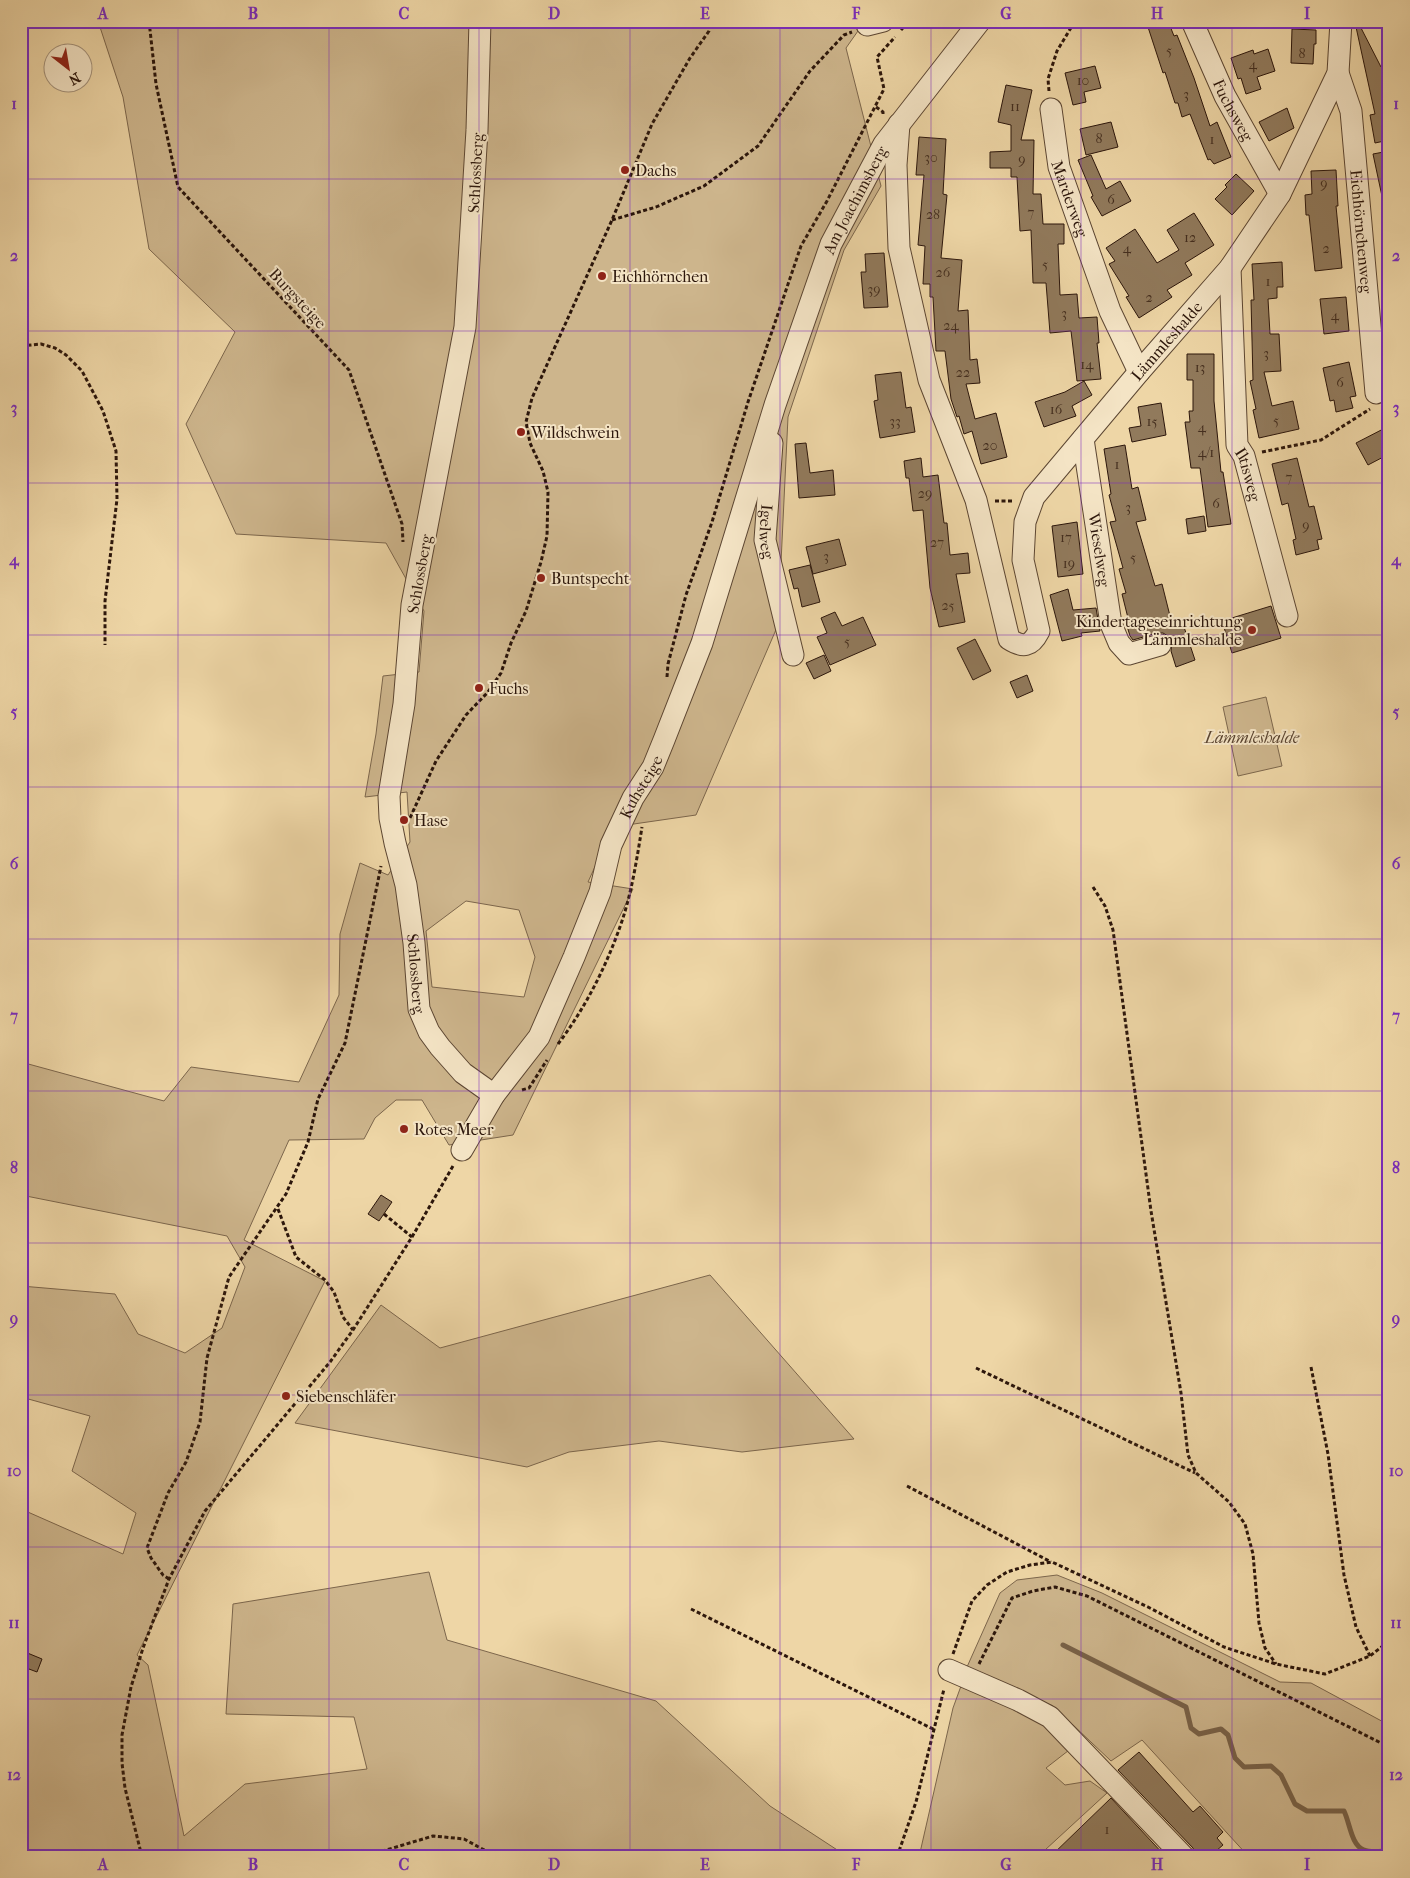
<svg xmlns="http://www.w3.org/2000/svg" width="1410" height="1878" font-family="'IM FELL French Canon',serif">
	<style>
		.green { fill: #cdb58c; stroke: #7c664c; fill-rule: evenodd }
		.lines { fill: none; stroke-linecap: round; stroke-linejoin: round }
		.stream { stroke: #796248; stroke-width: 5 }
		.building { fill: #917a5c; stroke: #2c160b }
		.minor-casing { stroke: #5c4632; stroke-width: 23 }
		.path { stroke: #2c160b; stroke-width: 3; stroke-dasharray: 4 2.5; stroke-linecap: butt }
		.minor { stroke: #f4e4c5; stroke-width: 21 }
		.grid { fill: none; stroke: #7b2cbf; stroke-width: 1; stroke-opacity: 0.55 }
		.poi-dot { fill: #8f2418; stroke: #f4e4c5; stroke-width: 2 }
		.labels { text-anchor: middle; stroke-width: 4; stroke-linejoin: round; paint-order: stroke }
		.number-label { font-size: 14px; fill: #452f1f }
		.street-label { font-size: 16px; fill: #2c160b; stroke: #f4e4c5 }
		.poi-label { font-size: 16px; fill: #2c160b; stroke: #f4e4c5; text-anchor: start }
		.park-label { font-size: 16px; font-style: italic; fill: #5c4632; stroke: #f4e4c5 }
		.neatline { fill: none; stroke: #7b2cbf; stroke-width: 2 }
		.grid-label { font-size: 16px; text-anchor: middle; font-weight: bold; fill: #7b2cbf }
	</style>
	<rect width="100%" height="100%" fill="#eed6a6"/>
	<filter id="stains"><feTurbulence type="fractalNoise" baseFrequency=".004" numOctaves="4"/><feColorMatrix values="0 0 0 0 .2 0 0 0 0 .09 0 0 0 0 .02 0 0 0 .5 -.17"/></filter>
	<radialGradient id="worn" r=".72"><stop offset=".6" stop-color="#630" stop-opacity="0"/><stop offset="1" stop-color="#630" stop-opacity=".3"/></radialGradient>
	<g class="green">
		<path d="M98 21H865L846 48 881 186 844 250 788 417 778 625 696 815 613 827 588 882 633 889 513 1135 449 1145 422 1100H396L375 1118 364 1139 289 1140 244 1240 325 1281 137 1655 148 1665 184 1836 245 1784 367 1769 354 1717 226 1714 233 1604 429 1572 447 1640 656 1701 770 1806 848 1857H21V1509L123 1554 136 1513 72 1471 90 1416 21 1397V1286L115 1294 138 1334 185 1353 222 1328 245 1267 227 1236 21 1195V1062L164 1101 191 1067 299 1082 339 995 340 934 360 863 388 875 410 842 407 792 365 797 376 734 383 676 419 672 424 611 386 543 236 534 186 424 235 332 149 249 123 97ZM466 901 519 910 535 957 524 997 432 987 426 931Z"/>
		<polygon points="1266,697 1282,766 1238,776 1223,707"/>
		<polygon points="710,1275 854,1439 742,1452 659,1441 569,1452 527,1467 295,1423 381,1305 440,1348"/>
		<polygon points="1057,1575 1102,1593 1280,1682 1311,1683 1389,1725 1389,1857 1249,1857 1142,1740 1111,1761 1053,1706 967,1667 1000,1593 1017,1580"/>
		<polygon points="961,1686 1032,1711 1073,1747 1046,1768 1065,1785 1090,1781 1107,1793 1045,1850 1051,1857 919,1857 953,1708"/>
	</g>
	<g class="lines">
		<path class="stream" d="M1063 1645 1186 1707 1191 1728 1199 1734 1221 1729 1228 1735 1235 1758 1244 1767 1271 1766 1281 1775 1295 1804 1307 1811H1344C1350 1823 1351 1845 1364 1850 1370 1853 1382 1851 1389 1851"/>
	</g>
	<g class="building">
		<polygon points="1146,21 1168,21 1174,36 1177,35 1194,78 1210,126 1217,122 1231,157 1214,164 1210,159 1208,160 1190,114 1182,117 1178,103 1175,103 1165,72 1163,73"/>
		<polygon points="1360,26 1381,67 1389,65 1389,140 1375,143 1370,115 1375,114 1356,27"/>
		<polygon points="1292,29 1316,30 1316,44 1314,44 1313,64 1291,63"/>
		<polygon points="1268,49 1275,71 1257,77 1261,89 1246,94 1241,78 1238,79 1231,58 1253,50 1254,54"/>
		<polygon points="1095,66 1101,88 1084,92 1086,102 1073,105 1065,73"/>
		<polygon points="1006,85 1032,90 1021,140 1034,140 1033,194 1041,194 1043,224 1064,224 1064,244 1058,244 1060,295 1077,294 1079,318 1097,317 1099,343 1097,343 1101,379 1077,381 1071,331 1050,333 1046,283 1033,283 1031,230 1020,231 1017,177 1011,177 1011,168 990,168 990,152 1011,151 1011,125 998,122"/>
		<polygon points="1287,108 1294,128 1269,141 1259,122"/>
		<polygon points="1111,122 1118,147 1086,155 1080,129"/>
		<polygon points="919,137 946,139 943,194 947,195 941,258 962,260 958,311 968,310 970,360 977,359 980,383 966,384 975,419 996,413 1007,457 981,464 972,431 964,434 959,416 957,417 951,399 945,351 936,351 933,297 930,297 930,284 923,284 925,246 918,245 924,175 916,175"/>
		<polygon points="1389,151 1389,200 1383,201 1373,154"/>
		<polygon points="1091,155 1106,189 1120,181 1131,201 1102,216 1091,197 1093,196 1078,160"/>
		<polygon points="1336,170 1338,206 1336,206 1342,268 1315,271 1309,215 1306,215 1305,195 1312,194 1311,171"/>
		<polygon points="1236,174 1254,191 1232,215 1215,199 1227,187 1225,185"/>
		<polygon points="1194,213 1214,245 1185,263 1192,275 1167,290 1172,297 1139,318 1126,297 1129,296 1109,264 1115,261 1106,248 1135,229 1157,263 1179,250 1167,230"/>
		<polygon points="884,253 888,307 864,308 861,272 866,272 865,254"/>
		<polygon points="1282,262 1283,287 1277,287 1277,298 1268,299 1270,334 1279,334 1281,371 1264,372 1272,406 1293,401 1299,429 1259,438 1253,410 1256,409 1250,381 1253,380 1251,300 1254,300 1252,264"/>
		<polygon points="1346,297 1349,331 1324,334 1320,299"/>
		<polygon points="1187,354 1214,354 1214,401 1221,472 1223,472 1231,524 1208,527 1200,468 1191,468 1185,422 1190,422 1189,411 1193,411 1193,380 1187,380"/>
		<polygon points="1349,362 1356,396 1350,397 1353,408 1336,412 1334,400 1330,401 1323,368"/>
		<polygon points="901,372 906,408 911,407 915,432 880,438 874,401 878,400 875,375"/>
		<polygon points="1084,381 1092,395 1072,406 1076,416 1044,427 1035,402 1065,392"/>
		<polygon points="1161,403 1166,435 1132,442 1129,428 1141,426 1138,407"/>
		<polygon points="1389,426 1389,454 1368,465 1356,443"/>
		<polygon points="806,443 810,473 833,470 835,495 799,498 795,444"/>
		<polygon points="1125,445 1132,489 1138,487 1146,520 1136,522 1155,586 1162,584 1172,624 1182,621 1195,660 1176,667 1171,651 1172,642 1168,636 1163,633 1157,633 1133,640 1130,636 1127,626 1130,626 1122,594 1126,593 1119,569 1123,568 1110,522 1116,521 1109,495 1111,494 1104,449"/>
		<polygon points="921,458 923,477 938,475 944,523 947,523 950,555 968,553 970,573 956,574 965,622 939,627 930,588 923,510 913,511 909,478 906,478 904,461"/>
		<polygon points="1297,458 1309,507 1314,506 1322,539 1317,540 1319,549 1296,555 1293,540 1296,539 1288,503 1282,505 1272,464"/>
		<polygon points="1204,516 1206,531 1188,534 1186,519"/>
		<polygon points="1077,522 1083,574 1058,577 1052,526"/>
		<polygon points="839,539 846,565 813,574 806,547"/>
		<polygon points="810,565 820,602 802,607 798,588 794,589 789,570"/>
		<polygon points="1068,589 1073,610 1096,608 1100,631 1081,633 1082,636 1062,641 1050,595"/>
		<polygon points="1271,606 1281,638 1232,653 1222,621"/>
		<polygon points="835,612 842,626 863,617 876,645 830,665 817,637 827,633 821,618"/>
		<polygon points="975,639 991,671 973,680 957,648"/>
		<polygon points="824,655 831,671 814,679 806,663"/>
		<polygon points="1027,675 1033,691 1017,698 1010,682"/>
		<polygon points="381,1195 392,1202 379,1221 368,1214"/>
		<polygon points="25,1652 42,1659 37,1672 21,1666"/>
		<polygon points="1139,1752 1193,1812 1200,1806 1223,1832 1217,1838 1223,1845 1209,1857 1196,1857 1193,1848 1118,1770"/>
		<polygon points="1111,1798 1166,1857 1050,1857"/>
	</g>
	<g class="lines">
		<defs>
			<g id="minor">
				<path id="s1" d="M480 21 477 130 465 327 412 605 404 704 389 796 390 818 395 843 406 885 414 943 419 1009 429 1032 440 1047 463 1073 494 1095"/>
				<path id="s2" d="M1192 21 1225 96 1280 194"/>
				<polyline points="867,25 883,21"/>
				<path id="s3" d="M1338 73 1351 111 1376 393"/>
				<path id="s4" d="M1051 109 1059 167 1110 311 1139 372"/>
				<path id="s5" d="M899 124 896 165 899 248 929 380 976 500 1009 639C1023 648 1031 647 1039 631L1023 560 1025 522 1034 497 1139 372 1230 268 1280 194 1338 73 1341 21"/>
				<path id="s6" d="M1230 268 1237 445 1244 456 1287 616"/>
				<path id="s7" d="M1083 439 1111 624 1119 643 1129 654 1160 645"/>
				<path id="s8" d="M772 443 765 540 793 655"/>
				<path id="s9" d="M462 1150 494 1095 539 1037 574 957 600 892 611 845 633 798 653 767 664 740 702 643 775 405 831 244 884 144 980 21"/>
				<polyline points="949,1670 1018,1700 1050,1717 1184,1857"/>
			</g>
		</defs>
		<use href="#minor" class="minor-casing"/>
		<g class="path">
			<polyline points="149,21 156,84 178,187 349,370 402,524 403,542"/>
			<polyline points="901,30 909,21"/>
			<polyline points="1049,91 1048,79 1057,51 1075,21"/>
			<polyline points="876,107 883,112 883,115"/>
			<polyline points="612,220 656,207 704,186 758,146 810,71 844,35 852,32"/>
			<polyline points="21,346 41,344 55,348 66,355 82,371 103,411 116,451 117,499 105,601 105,645"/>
			<polyline points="1262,452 1321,440 1370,409"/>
			<polyline points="995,501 1014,501"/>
			<polyline points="667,677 668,664 686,595 712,522 748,402 801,246 827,201 884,89 877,57 895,37"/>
			<polyline points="410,818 436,761 466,715 488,692 501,673 511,643 526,611 541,562 547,536 548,492 543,471 530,443 526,422 532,398 612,220 652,124 690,58 709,31 713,21"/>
			<polyline points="1093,887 1105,906 1113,930 1151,1211 1181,1393 1188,1455 1196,1473 1229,1502 1245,1524 1253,1554 1259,1623 1265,1648 1276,1664"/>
			<path d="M558 1044C586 1007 607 965 622 921 632 891 637 858 642 827"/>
			<polyline points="1385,1056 1389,1057"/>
			<polyline points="522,1090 529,1088 547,1060"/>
			<polyline points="278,1209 296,1257 325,1280 334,1292 343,1317 353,1330"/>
			<polyline points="384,1214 412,1237"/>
			<polyline points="1311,1367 1328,1454 1344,1575 1356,1627 1370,1656"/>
			<polyline points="976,1368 1195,1473"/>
			<polyline points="907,1486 1051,1562"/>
			<polyline points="169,1579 163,1575 151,1558 147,1548 168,1493 186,1462 200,1422 207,1358 229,1277 286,1194 308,1142 318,1099 345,1043 381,866"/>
			<polyline points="691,1609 935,1730"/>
			<polyline points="953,1654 972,1601 987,1585 1007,1572 1030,1565 1052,1562 1148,1607 1224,1647 1276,1664 1325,1674 1370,1656 1389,1641"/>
			<polyline points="979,1664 1012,1598 1033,1591 1055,1587 1087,1596 1389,1747"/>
			<polyline points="142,1857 125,1788 122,1763 122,1735 131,1687 143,1648 169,1579 205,1511 330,1362 353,1330 412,1237 453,1166"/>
			<polyline points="363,1857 433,1836 464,1839 497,1857"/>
			<polyline points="897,1857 916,1802 944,1689"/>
		</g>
		<use href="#minor" class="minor"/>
	</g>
	<path class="grid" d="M178 21V1857M329 21V1857M479 21V1857M630 21V1857M780 21V1857M931 21V1857M1081 21V1857M1232 21V1857M21 179H1389M21 331H1389M21 483H1389M21 635H1389M21 787H1389M21 939H1389M21 1091H1389M21 1243H1389M21 1395H1389M21 1547H1389M21 1699H1389"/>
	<g class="poi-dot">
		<circle cx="625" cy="170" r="5"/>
		<circle cx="602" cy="276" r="5"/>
		<circle cx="521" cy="432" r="5"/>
		<circle cx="541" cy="578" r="5"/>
		<circle cx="1252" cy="630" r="5"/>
		<circle cx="479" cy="688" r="5"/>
		<circle cx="404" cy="820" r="5"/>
		<circle cx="404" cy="1129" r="5"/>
		<circle cx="286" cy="1396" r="5"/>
	</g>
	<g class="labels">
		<g class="number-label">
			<text x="1169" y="55">5</text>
			<text x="1302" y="58">8</text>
			<text x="1253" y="69">4</text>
			<text x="1083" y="85">10</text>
			<text x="1186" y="99">3</text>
			<text x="1015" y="111">11</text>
			<text x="1099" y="143">8</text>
			<text x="1212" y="144">1</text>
			<text x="931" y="162">30</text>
			<text x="1022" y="164">9</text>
			<text x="1324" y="188">9</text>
			<text x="1111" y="204">6</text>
			<text x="1031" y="217">7</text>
			<text x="933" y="219">28</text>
			<text x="1190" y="242">12</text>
			<text x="1127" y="253">4</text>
			<text x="1326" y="253">2</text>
			<text x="1045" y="269">5</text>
			<text x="943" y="277">26</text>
			<text x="1268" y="286">1</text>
			<text x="874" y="294">39</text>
			<text x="1149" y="302">2</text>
			<text x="1064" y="318">3</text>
			<text x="1335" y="320">4</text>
			<text x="951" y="330">24</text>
			<text x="1266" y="358">3</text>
			<text x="1087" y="369">14</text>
			<text x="1200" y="372">13</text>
			<text x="963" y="377">22</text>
			<text x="1340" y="387">6</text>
			<text x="1056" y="414">16</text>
			<text x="1276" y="425">5</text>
			<text x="895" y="426">33</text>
			<text x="1152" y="426">15</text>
			<text x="1202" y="432">4</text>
			<text x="990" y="450">20</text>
			<text x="1206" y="457">4/1</text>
			<text x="1117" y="469">1</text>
			<text x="1289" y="482">7</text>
			<text x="925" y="498">29</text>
			<text x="1216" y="508">6</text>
			<text x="1128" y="512">3</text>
			<text x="1306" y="530">9</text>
			<text x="1066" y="542">17</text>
			<text x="937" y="547">27</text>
			<text x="826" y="561">3</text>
			<text x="1133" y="562">5</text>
			<text x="1069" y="568">19</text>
			<text x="948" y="610">25</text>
			<text x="847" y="646">5</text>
			<text x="1107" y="1834">1</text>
		</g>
		<g class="street-label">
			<text dy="6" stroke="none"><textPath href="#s2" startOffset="98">Fuchsweg</textPath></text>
			<text transform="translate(475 173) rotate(-87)" y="6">Schlossberg</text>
			<text dy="6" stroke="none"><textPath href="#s4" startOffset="92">Marderweg</textPath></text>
			<text dy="6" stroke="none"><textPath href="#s9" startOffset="1034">Am Joachimsberg</textPath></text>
			<text dy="6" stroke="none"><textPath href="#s3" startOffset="161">Eichhörnchenweg</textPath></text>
			<text transform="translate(298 298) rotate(47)" y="6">Burgsteige</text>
			<text dy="6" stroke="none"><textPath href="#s5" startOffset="911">Lämmleshalde</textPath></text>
			<text dy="6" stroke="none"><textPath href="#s6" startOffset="209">Iltisweg</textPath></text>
			<text dy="6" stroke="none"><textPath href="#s8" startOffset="89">Igelweg</textPath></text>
			<text dy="6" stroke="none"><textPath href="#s7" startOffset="112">Wieselweg</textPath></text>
			<text transform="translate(419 574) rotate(-80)" y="6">Schlossberg</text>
			<text dy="6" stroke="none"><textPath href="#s9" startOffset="408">Kuhsteige</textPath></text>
			<text dy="6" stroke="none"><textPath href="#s1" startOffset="962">Schlossberg</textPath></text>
		</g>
		<g class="poi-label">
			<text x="635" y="176">Dachs</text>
			<text x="612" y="282">Eichhörnchen</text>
			<text x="531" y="438">Wildschwein</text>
			<text x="551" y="584">Buntspecht</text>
			<text x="1242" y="627" text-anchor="end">Kindertageseinrichtung<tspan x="1242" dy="18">Lämmleshalde</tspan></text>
			<text x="489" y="694">Fuchs</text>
			<text x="414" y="826">Hase</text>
			<text x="414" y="1135">Rotes Meer</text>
			<text x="296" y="1402">Siebenschläfer</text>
		</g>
		<g class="park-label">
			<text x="1252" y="743">Lämmleshalde</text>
		</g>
	</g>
	<rect width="1410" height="1878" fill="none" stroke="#eed6a6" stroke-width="55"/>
	<g transform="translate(68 68) rotate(149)"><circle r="24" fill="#f4e4c5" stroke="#a4927b"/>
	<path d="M0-4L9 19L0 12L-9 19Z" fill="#8f2418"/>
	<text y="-8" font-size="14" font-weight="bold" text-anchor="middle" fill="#2c160b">N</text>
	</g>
	<rect x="28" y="28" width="1354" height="1822" class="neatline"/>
	<g class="grid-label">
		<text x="103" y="19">A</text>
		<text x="253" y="19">B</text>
		<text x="404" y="19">C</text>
		<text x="554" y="19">D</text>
		<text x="705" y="19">E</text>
		<text x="856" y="19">F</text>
		<text x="1006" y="19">G</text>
		<text x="1157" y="19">H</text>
		<text x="1307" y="19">I</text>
		<text x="14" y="109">1</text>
		<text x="1396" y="109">1</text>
		<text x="14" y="261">2</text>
		<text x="1396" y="261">2</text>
		<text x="14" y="413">3</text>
		<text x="1396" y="413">3</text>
		<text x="14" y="565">4</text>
		<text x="1396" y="565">4</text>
		<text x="14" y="717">5</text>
		<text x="1396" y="717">5</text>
		<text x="14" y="869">6</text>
		<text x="1396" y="869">6</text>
		<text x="14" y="1021">7</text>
		<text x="1396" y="1021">7</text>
		<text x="14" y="1173">8</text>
		<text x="1396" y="1173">8</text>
		<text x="14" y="1324">9</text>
		<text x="1396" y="1324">9</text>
		<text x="14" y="1476">10</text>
		<text x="1396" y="1476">10</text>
		<text x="14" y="1628">11</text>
		<text x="1396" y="1628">11</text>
		<text x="14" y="1780">12</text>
		<text x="1396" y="1780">12</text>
		<text x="103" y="1870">A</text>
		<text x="253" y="1870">B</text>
		<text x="404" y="1870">C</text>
		<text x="554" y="1870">D</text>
		<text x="705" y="1870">E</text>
		<text x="856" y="1870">F</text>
		<text x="1006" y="1870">G</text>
		<text x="1157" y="1870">H</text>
		<text x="1307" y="1870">I</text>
	</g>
	<rect width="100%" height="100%" filter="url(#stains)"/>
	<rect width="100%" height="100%" fill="url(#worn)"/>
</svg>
